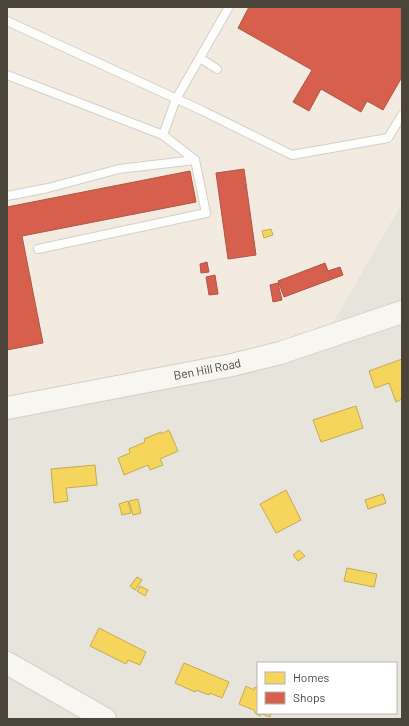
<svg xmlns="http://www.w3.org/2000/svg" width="409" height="726" font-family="Barlow,sans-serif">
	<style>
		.residential { fill: #e7e4dc; fill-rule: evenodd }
		.commercial { fill: #f3ebdf }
		.homes { fill: #f6d55c; stroke: #c3aa52 }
		.shops { fill: #d6604d; stroke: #ac5847 }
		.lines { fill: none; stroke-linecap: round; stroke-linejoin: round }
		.lane-casing { stroke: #d2d0cb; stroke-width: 10 }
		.secondary-casing { stroke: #d3cfc5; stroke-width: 24 }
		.lane { stroke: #fdfdfc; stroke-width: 8 }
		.secondary { stroke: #f7f6f1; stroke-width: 22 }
		.labels { text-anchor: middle; stroke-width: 4; stroke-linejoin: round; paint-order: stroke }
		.street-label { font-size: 12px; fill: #4b4439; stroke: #fff }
	</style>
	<rect width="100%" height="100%" fill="#f4f2ee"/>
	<path class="residential" d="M402 203V719H7V410L329 329ZM258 663H396V713H258Z"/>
	<polygon class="commercial" points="7,7 402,7 402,203 329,329 7,410"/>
	<g class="homes">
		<polygon points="271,229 273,235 264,238 262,231"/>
		<polygon points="402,359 402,399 396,402 389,383 375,388 369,371"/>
		<polygon points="356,406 363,428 321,442 313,420"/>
		<polygon points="169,430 178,451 160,459 163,465 150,470 148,465 124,475 118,458 130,453 129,449 145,442 144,439 161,432 161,434"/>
		<polygon points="95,465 97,485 66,488 68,501 54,503 51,469"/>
		<polygon points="286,490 301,520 276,533 260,504"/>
		<polygon points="383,494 386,503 368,509 365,500"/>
		<polygon points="138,499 141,513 133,515 129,501"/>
		<polygon points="128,501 131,513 122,515 119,504"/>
		<polygon points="299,550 305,556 298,561 293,555"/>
		<polygon points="347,568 377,574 374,587 344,581"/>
		<polygon points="137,577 142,580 135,590 130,586"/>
		<polygon points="140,586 148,590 145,596 137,591"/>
		<polygon points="99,628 146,652 140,665 128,660 126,664 90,646"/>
		<polygon points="184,663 229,682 222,698 210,693 209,695 196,690 195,692 175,683"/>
		<polygon points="246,686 254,690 255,687 258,688 258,713 271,713 270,717 262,714 260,716 255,713 254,710 239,704"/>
	</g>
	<g class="shops">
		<polygon points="249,7 402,7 402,77 383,110 367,101 361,112 321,89 309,111 293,102 312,70 238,28"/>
		<polygon points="244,169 256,255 228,259 216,173"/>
		<polygon points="190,171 196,202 22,236 43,343 7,350 7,207"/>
		<polygon points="207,262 209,272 201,273 200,264"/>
		<polygon points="325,263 328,271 340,267 343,275 284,297 278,281"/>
		<polygon points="215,275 218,294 209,295 206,277"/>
		<polygon points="278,283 282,300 273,302 270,285"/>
	</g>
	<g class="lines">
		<defs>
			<g id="lane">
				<polyline points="7,21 203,111 292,155 388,138 402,115"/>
				<polyline points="200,58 217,69"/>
				<polyline points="7,75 163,135 176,99 229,7"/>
				<polyline points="7,196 48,188 119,169 195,160"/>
				<polyline points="38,249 206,213 195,160 163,135"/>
			</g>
			<g id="secondary">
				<path id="s1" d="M7 408 232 365 280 353 402 312"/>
				<polyline points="7,663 105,719"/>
			</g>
		</defs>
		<use href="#lane" class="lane-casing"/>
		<use href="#secondary" class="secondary-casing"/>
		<use href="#lane" class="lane"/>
		<use href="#secondary" class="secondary"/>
	</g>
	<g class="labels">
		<g class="street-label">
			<text dy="4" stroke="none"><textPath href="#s1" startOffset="204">Ben Hill Road</textPath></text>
		</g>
	</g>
	<rect width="409" height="726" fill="none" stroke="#4b4439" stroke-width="16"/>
	<rect x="257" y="662" width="140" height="52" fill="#ffffff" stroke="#b7b4b0"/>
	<rect x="265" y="672" width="20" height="12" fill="#f6d55c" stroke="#b7b4b0"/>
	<text x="293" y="682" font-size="12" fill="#4b4439">Homes</text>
	<rect x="265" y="692" width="20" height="12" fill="#d6604d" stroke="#b7b4b0"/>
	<text x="293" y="702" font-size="12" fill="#4b4439">Shops</text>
</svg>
